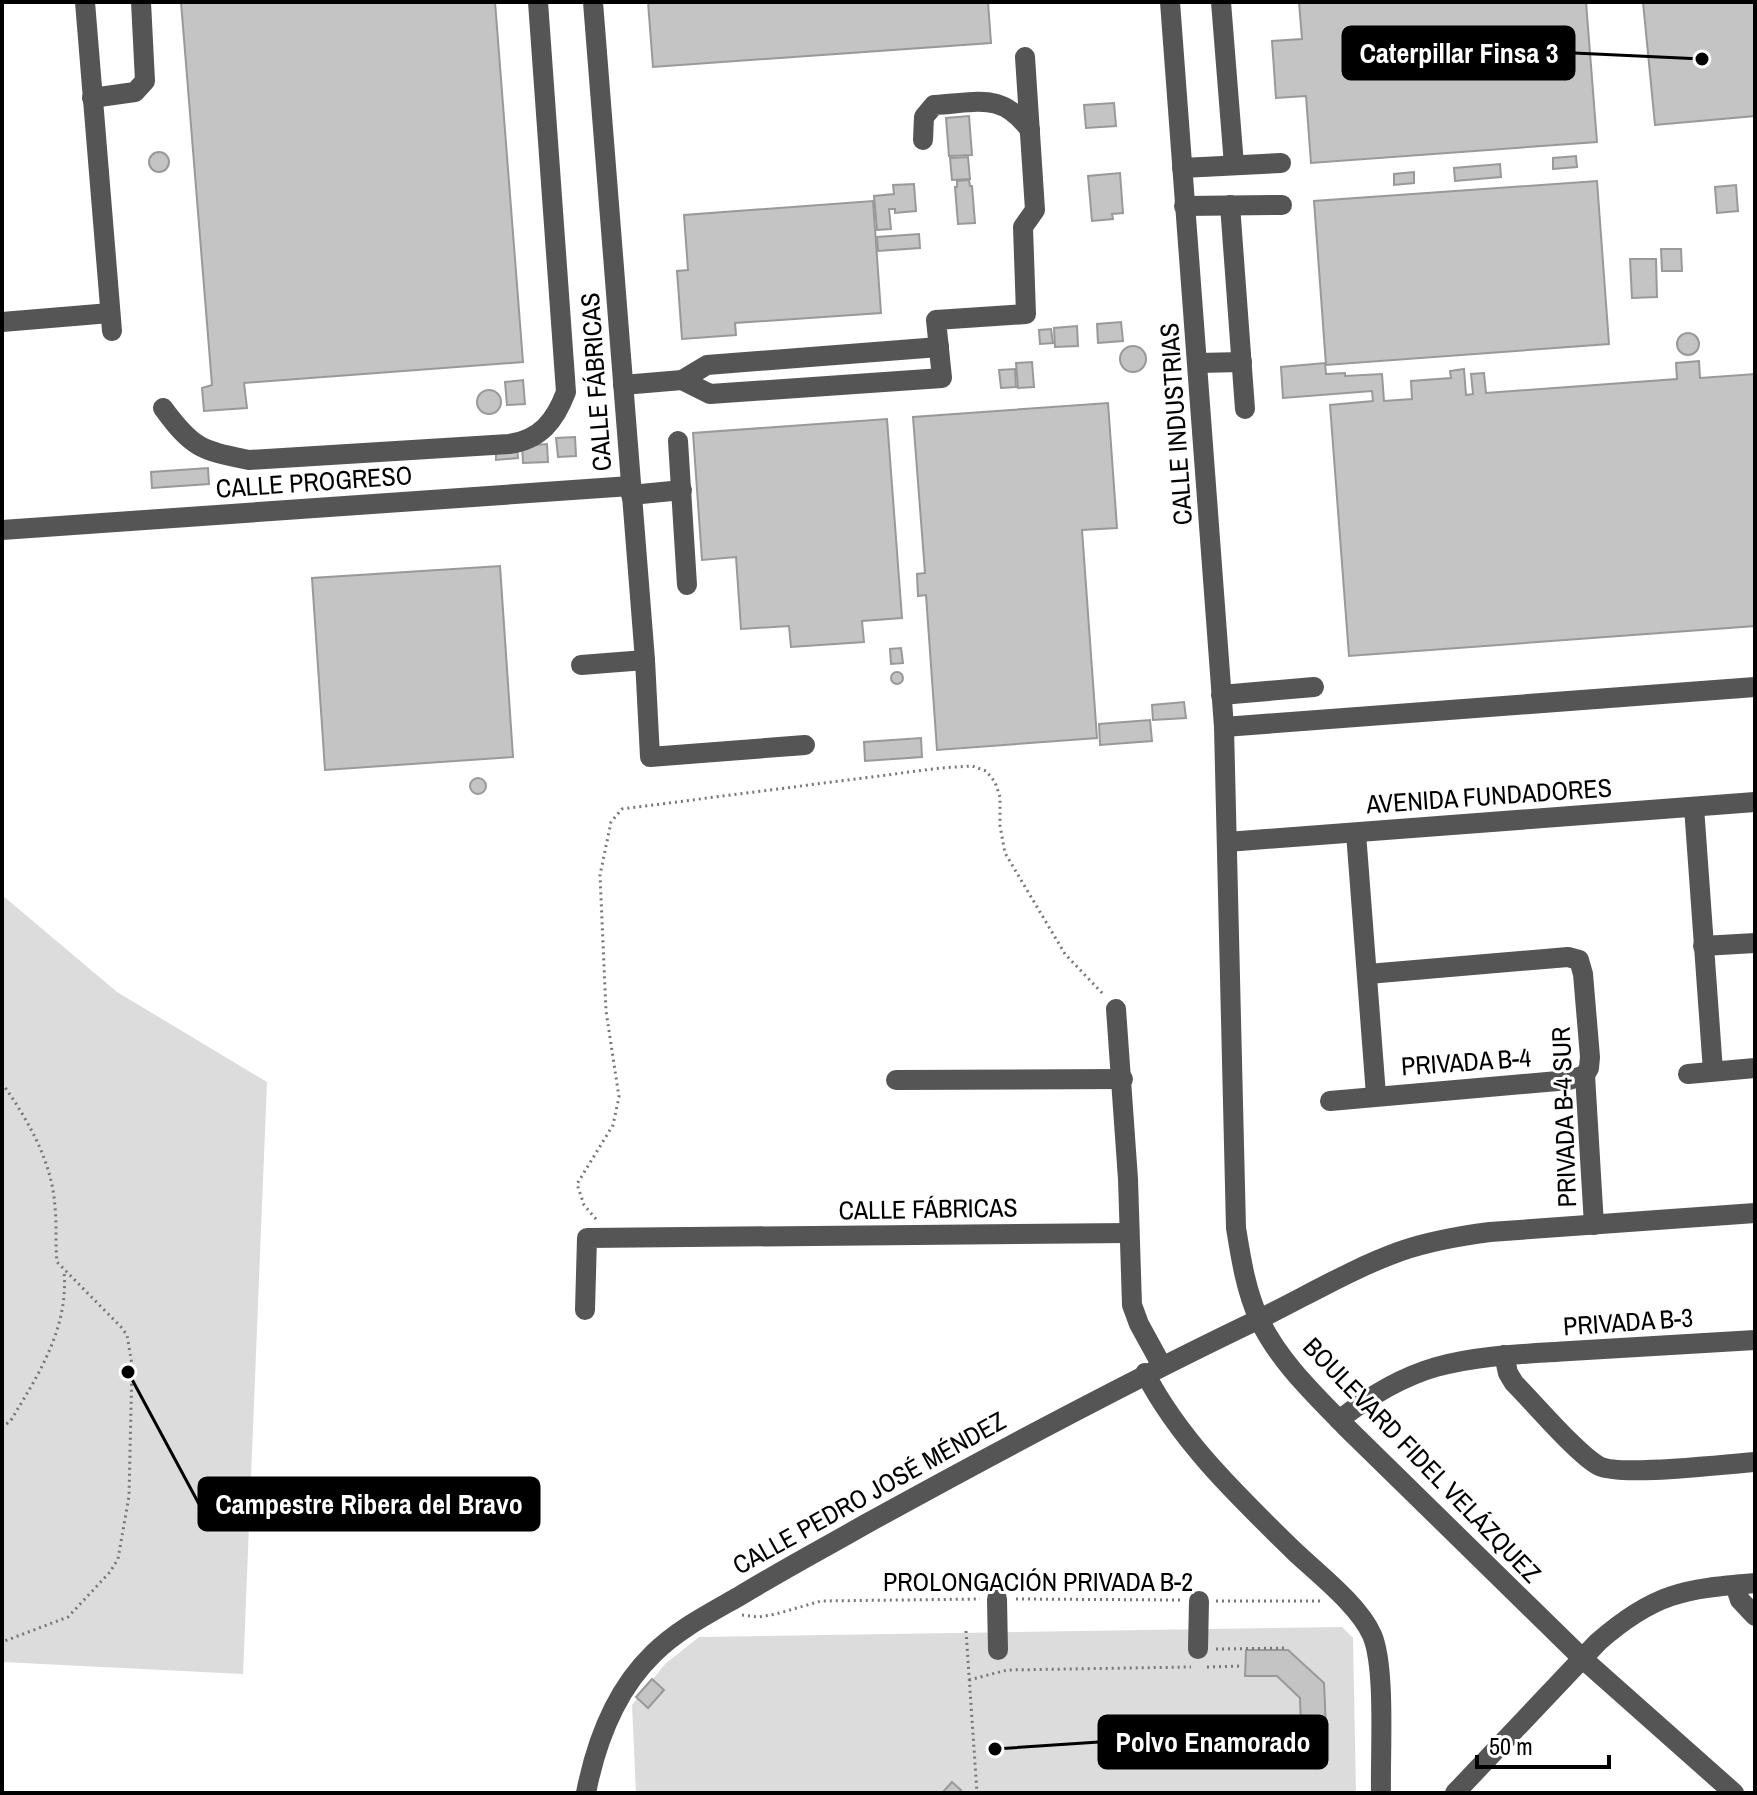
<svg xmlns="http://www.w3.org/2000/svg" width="1757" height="1795" font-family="'Archivo Narrow',sans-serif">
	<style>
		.green { fill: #dcdcdc }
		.building { fill: #c4c4c4; stroke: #999; stroke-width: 2 }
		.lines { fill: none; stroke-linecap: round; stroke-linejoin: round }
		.path { stroke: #777; stroke-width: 3; stroke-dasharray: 2 4; stroke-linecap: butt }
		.minor { stroke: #555; stroke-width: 20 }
		.labels { text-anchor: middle; stroke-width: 6; stroke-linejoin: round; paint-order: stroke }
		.street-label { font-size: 26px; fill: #000; stroke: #fff }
		.leader { fill: none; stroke: #000; stroke-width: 3 }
		.callout-dot { fill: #000; stroke: #fff; stroke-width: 3 }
		.callout { fill: #000; stroke: #000; stroke-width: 3 }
		.callout-label { font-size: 28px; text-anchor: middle; font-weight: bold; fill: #fff }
	</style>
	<rect width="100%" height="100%" fill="#fff"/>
	<g class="green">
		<polygon points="2,895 117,992 267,1082 243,1674 2,1662"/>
		<polygon points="1342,1627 1353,1638 1356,1793 636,1793 632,1705 665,1664 699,1637"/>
	</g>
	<g class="building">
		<polygon points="181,2 495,2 523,362 244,383 247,408 204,411 202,388 212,385"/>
		<polygon points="648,2 988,2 991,43 653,67"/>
		<polygon points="1299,2 1586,2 1597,142 1311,163 1306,96 1276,98 1272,41 1302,39"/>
		<polygon points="1643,2 1755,2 1755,116 1655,125"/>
		<polygon points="1114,103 1116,126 1086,128 1084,105"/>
		<polygon points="969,116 972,155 949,156 946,118"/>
		<circle cx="159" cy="162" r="10"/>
		<polygon points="1576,156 1577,167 1553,169 1553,158"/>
		<polygon points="968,157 970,179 952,180 950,158"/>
		<polygon points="1500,164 1501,177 1455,181 1454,168"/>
		<polygon points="1414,172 1414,183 1394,185 1394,174"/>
		<polygon points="1120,173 1123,213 1112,214 1113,219 1092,221 1088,176"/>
		<polygon points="969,180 970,186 972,186 975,223 958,224 955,187 957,187 957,181"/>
		<polygon points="1597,181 1609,344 1326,365 1314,201"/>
		<polygon points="914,184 916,211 895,213 895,209 889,209 891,229 877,230 874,196 894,194 893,185"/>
		<polygon points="1736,185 1738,211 1717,213 1715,187"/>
		<polygon points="873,201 881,313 735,323 736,335 682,339 677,271 688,270 684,215"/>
		<polygon points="919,234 920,248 878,251 877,237"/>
		<polygon points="1661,249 1681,249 1682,271 1662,271"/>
		<polygon points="1630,259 1656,259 1657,297 1632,298"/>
		<polygon points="1121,322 1123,341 1098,343 1097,324"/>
		<polygon points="1077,326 1078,346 1055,347 1054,328"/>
		<polygon points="1051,329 1053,343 1040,344 1039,330"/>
		<circle cx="1688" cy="344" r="11"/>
		<circle cx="1133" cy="359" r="13"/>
		<polygon points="1699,361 1700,378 1755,374 1755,626 1349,656 1330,405 1373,401 1372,391 1283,398 1281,367 1325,363 1326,374 1345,373 1345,376 1382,374 1384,401 1412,399 1411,381 1451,378 1450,371 1464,369 1466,395 1473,394 1471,374 1484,373 1486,393 1677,379 1676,363"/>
		<polygon points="1032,362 1034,387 1018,388 1016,363"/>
		<polygon points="1015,369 1016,387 1001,388 999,370"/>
		<polygon points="523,380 525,404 507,405 505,382"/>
		<circle cx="489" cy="402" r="12"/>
		<polygon points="1108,403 1117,528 1082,530 1097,738 937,750 926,595 918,596 917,574 925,573 913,417"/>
		<polygon points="887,419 902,618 862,621 864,642 791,647 789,626 741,629 736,557 702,560 693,433"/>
		<polygon points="575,437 576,456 558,457 556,438"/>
		<polygon points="547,444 548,462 523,463 522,446"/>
		<polygon points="517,447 518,458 496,460 496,449"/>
		<polygon points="208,468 209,484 152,488 151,472"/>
		<polygon points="500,566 513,757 325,770 312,578"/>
		<polygon points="901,648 903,663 891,664 890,649"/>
		<circle cx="897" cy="678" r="6"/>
		<polygon points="1184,702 1186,718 1153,720 1152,705"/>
		<polygon points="1150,720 1152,741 1100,745 1099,724"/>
		<polygon points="921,738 922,757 865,761 864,742"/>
		<circle cx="478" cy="786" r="8"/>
		<polygon points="1246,1650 1288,1650 1324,1683 1326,1728 1301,1729 1300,1698 1277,1676 1245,1676"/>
		<polygon points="652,1679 664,1690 648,1708 636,1697"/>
		<polygon points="952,1782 961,1790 958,1793 942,1793"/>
	</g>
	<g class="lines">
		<g class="path">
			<path d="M2 1083C28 1120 52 1161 55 1207 57 1225 55 1244 57 1262L121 1327 127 1335 132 1365 129 1496 118 1559 110 1572 68 1617 2 1642"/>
			<polyline points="596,1219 584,1205 577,1184 613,1125 619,1097 606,1011 600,875 611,822 622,809 941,768 972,766 986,771 995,782 1000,797 1000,826 1005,853 1065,954 1103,994"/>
			<path d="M2 1428 11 1420C39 1374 69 1327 64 1271"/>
			<polyline points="1016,1599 1180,1600"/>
			<polyline points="1216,1601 1320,1601"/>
			<polyline points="742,1615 759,1617 776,1614 821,1601 980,1599"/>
			<polyline points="966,1631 977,1793"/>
			<polyline points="1216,1649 1288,1648"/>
			<polyline points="1207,1667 1243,1666"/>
			<polyline points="969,1680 1007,1670 1191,1667"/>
		</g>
		<g class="minor">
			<polyline points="85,2 112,331"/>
			<polyline points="593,2 645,660 650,757 805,745"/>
			<path d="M1170 2 1224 727 1236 1228C1241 1259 1246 1291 1259 1319 1278 1360 1314 1394 1345 1426L1583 1659 1734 1793"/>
			<polyline points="1221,2 1234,165"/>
			<polyline points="92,98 135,92 145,81 141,2"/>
			<path d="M923 140 924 117 934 105C977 103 1001 91 1030 130"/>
			<polyline points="1182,168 1281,163"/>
			<polyline points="1230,205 1245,409"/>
			<polyline points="1184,206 1282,205"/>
			<polyline points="2,322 110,313"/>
			<polyline points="1198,363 1242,362"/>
			<polyline points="682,380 707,365 939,347"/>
			<polyline points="623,385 682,380 710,394 942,378 936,320 1026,314 1023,227 1035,210 1025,57"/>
			<path d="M163 408C193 449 201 450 249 460L509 444C540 440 555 421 566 392L538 2"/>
			<polyline points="678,441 687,585"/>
			<polyline points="631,495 682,490"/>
			<polyline points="2,530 630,486"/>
			<polyline points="581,665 645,660"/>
			<polyline points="1221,695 1314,687"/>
			<polyline points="1224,727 1755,687"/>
			<polyline points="1694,807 1713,1071"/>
			<polyline points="1356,833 1376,1095"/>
			<polyline points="1227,842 1755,802"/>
			<polyline points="1703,946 1755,943"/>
			<polyline points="1368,974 1568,957 1579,960 1583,974 1590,1057 1589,1068 1585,1075 1594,1225"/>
			<polyline points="1116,1009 1128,1179 1132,1305 1139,1324 1162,1366"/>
			<polyline points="1688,1074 1755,1068"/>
			<polyline points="896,1080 1123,1079"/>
			<polyline points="1330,1101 1569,1080 1585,1075"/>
			<polyline points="585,1310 587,1238 1129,1233"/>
			<path d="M1504 1355 1508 1373 1514 1383C1534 1403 1578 1455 1599 1466 1621 1477 1725 1464 1755 1462"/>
			<path d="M1145 1373C1180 1441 1239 1497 1293 1550 1317 1573 1359 1605 1372 1635 1386 1667 1380 1755 1381 1793"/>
			<path d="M1339 1420C1367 1398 1401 1377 1436 1367 1479 1355 1525 1354 1570 1351 1632 1347 1693 1344 1755 1340"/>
			<polyline points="1735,1585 1740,1600 1755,1616"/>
			<polyline points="997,1599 998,1650"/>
			<polyline points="1198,1649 1199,1601"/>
			<path d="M586 1793C596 1742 615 1691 653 1654 677 1630 708 1614 738 1597 779 1572 822 1549 864 1525 991 1455 1118 1387 1249 1324 1300 1300 1348 1270 1401 1251 1430 1241 1459 1236 1490 1232L1755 1213"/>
			<path d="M1455 1793 1598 1642C1654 1593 1683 1589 1755 1583"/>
		</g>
	</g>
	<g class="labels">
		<g class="street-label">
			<text transform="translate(596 382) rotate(-94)" y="9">CALLE FÁBRICAS</text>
			<text transform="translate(1176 424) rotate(-94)" y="9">CALLE INDUSTRIAS</text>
			<text transform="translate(314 482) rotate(-4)" y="9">CALLE PROGRESO</text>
			<text transform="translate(1489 796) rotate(-4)" y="9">AVENIDA FUNDADORES</text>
			<text transform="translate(1466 1062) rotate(-4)" y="9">PRIVADA B-4</text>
			<text transform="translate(1564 1117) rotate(-92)" y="9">PRIVADA B-4 SUR</text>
			<text transform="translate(928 1209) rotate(-1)" y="9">CALLE FÁBRICAS</text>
			<text transform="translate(1628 1322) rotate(-4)" y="9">PRIVADA B-3</text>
			<text transform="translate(1422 1460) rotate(46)" y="9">BOULEVARD FIDEL VELÁZQUEZ</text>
			<text transform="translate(869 1493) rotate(-29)" y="9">CALLE PEDRO JOSÉ MÉNDEZ</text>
			<text x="1038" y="1591">PROLONGACIÓN PRIVADA B-2</text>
		</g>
	</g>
	<path class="leader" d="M1702 59L1574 53M128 1372L199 1504M995 1749L1099 1742"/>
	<g class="callout-dot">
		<circle cx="1702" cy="59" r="8"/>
		<circle cx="128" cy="1372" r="8"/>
		<circle cx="995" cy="1749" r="8"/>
	</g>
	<g class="callout">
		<rect x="1343" y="27" width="231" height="52" rx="8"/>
		<rect x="199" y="1478" width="340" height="52" rx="8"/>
		<rect x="1099" y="1716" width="228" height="52" rx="8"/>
	</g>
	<g class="callout-label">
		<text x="1459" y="63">Caterpillar Finsa 3</text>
		<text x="369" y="1514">Campestre Ribera del Bravo</text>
		<text x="1213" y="1752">Polvo Enamorado</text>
	</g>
	<rect width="1757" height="1795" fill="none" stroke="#000000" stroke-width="8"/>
	<path d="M1477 1755v12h132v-12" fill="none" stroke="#000000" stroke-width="4"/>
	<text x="1489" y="1755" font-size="24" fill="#000000" stroke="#ffffff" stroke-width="6" paint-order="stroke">50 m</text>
</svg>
